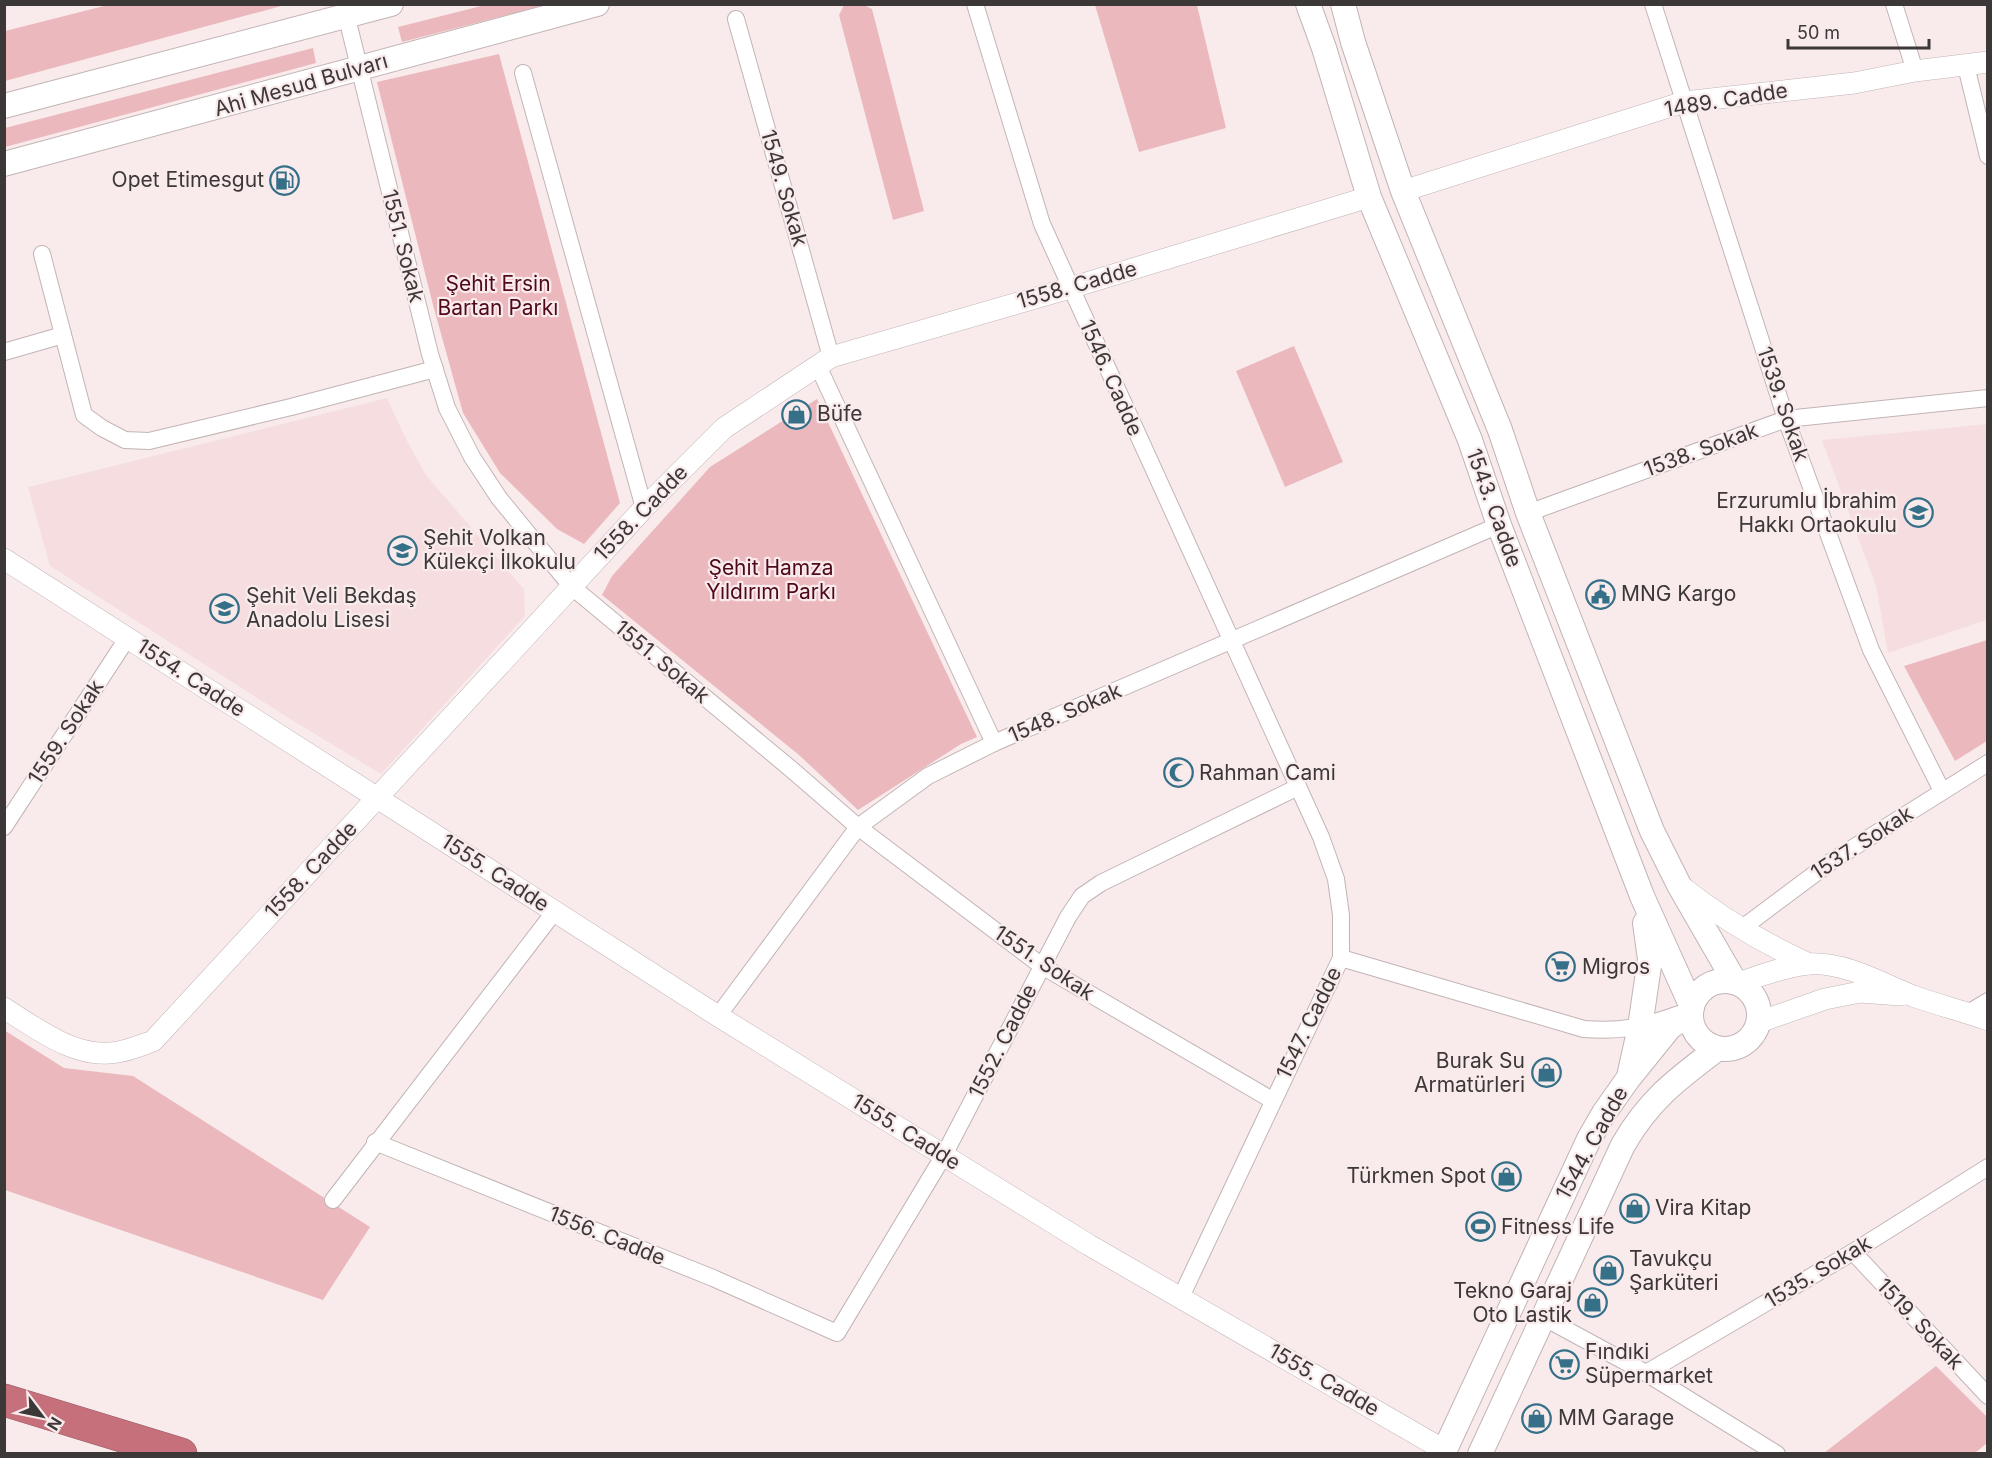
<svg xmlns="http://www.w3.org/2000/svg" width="1992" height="1458" font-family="Inter,sans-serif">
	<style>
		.built { fill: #f6dee0 }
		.green { fill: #ebb9bd }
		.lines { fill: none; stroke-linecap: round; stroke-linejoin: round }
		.minor-casing { stroke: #c2b4b5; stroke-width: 18 }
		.tertiary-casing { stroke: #c2b4b5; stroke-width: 22 }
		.secondary-casing { stroke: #c2b4b5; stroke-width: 26 }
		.motorway-casing { stroke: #955c64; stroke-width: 33 }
		.minor { stroke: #fff; stroke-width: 16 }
		.tertiary { stroke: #fff; stroke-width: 21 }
		.secondary { stroke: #fff; stroke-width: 24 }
		.motorway { stroke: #c5707b; stroke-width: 32 }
		.labels { text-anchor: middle; stroke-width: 4.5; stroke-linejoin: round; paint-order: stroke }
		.street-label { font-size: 21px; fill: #3d3838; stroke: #f9ebec }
		.poi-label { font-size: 21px; fill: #3d3838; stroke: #f9ebec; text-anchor: start }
		.park-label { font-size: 21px; fill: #50091b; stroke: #f9ebec }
	</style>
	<rect width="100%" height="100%" fill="#f9ebec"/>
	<g class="built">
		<polygon points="387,398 407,441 426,475 524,589 525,616 381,774 290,719 50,566 28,487"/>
		<polygon points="1987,424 1987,620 1888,653 1876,586 1822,440"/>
	</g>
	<g class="green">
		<polygon points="112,4 285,4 285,5 5,81 5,31"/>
		<polygon points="485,5 546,5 402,42 398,27"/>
		<polygon points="844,5 864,5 872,9 924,211 893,220 839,15"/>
		<polygon points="1095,5 1197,5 1226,128 1139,152"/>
		<polygon points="313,48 316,63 5,147 5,128"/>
		<polygon points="499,54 620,503 584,544 557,529 500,473 463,413 433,305 377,82"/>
		<polygon points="1294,346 1343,462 1285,487 1236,371"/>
		<polygon points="817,399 977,737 961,744 858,810 799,755 602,595 612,576 710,467"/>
		<polygon points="1987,640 1987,741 1955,761 1904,666"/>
		<polygon points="4,1030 64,1068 133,1076 370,1227 323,1300 5,1190"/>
		<polygon points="1936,1366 1987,1417 1987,1443 1975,1453 1824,1453"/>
	</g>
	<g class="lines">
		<defs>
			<g id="minor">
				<polyline points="975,4 1042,224 1321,837 1336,879 1341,915 1341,958 1181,1297"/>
				<polyline points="1653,4 1786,419 1871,650 1942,791"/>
				<polyline points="1894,4 1915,71"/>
				<polyline points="344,6 430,354 447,408 472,457 499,498 571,586 791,769 858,827 1042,966 1272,1100"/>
				<polyline points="736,19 831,357"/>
				<polyline points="1966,66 1988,156"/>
				<polyline points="523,73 644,508"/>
				<polyline points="42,254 84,415 102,428 125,440 149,441 291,407 435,369"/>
				<polyline points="4,352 63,335"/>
				<polyline points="818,366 994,743"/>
				<polyline points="1528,513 1786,419 1988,398"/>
				<polyline points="4,827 128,637"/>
				<polyline points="1741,929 1832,861 1988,763"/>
				<path d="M1341 958 1584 1029C1622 1032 1643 1027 1679 1014"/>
				<polyline points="1968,1013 1988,1001"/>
				<polyline points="718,1016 858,827 928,776 994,743 1499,525"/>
				<polyline points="375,1142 713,1278 837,1333 944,1155 1068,917 1082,896 1101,883 1298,787"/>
				<polyline points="333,1200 555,911"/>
				<polyline points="1853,1252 1988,1396"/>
				<polyline points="1543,1317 1646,1373 1777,1454"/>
				<polyline points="1646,1373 1853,1252 1988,1167"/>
			</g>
			<g id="tertiary">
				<polyline points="1403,191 1684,102 1854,83 1915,71 1988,62"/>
				<polyline points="4,559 718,1016 1089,1245 1444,1450"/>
				<path d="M1682 887C1721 918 1763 943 1809 964"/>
				<path d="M1738 983C1760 976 1785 966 1809 964 1846 962 1880 983 1913 996 1938 1005 1963 1011 1988 1020"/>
				<path d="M4 1008C37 1029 77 1060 118 1052 130 1050 142 1045 153 1041L644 508 724 428 831 357 1070 288 1369 197"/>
				<polyline points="1759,1022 1825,999 1860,992 1901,995"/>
			</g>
			<g id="secondary">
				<polyline points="1308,4 1324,48 1369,197 1470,440 1499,525 1642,896 1692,1007"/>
				<polyline points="1343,4 1353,42 1403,191 1500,430 1528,513 1652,831 1679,885 1735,982"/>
				<polyline points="4,106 391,4"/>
				<polyline points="4,164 597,4"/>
				<circle cx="1725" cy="1015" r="34"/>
				<polyline points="1630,1072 1640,1027 1650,959 1645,923"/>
				<polyline points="1443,1454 1589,1139 1604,1113 1628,1079 1670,1027 1691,1013"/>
				<path d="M1480 1454 1623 1145C1649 1100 1676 1080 1717 1049"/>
			</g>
			<polyline id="motorway" points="4,1400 181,1454"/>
		</defs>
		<use href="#minor" class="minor-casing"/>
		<use href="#tertiary" class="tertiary-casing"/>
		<use href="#secondary" class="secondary-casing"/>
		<use href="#motorway" class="motorway-casing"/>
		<use href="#minor" class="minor"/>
		<use href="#tertiary" class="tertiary"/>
		<use href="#secondary" class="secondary"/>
		<use href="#motorway" class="motorway"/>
	</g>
	<defs>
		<symbol id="fuel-ring" viewBox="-11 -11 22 22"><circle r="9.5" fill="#f9ebec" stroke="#357088" stroke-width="1.5"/><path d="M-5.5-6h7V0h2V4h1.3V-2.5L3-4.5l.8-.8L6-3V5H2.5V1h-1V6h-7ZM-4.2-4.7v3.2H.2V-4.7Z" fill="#357088"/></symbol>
		<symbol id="shop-ring" viewBox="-11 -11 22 22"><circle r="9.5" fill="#f9ebec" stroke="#357088" stroke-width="1.5"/><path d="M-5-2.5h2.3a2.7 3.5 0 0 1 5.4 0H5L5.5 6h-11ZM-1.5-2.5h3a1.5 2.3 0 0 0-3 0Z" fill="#357088"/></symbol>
		<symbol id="school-ring" viewBox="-11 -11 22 22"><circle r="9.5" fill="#f9ebec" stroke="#357088" stroke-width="1.5"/><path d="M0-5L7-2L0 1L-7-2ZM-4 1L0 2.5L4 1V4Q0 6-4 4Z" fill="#357088"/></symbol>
		<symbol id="civic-ring" viewBox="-11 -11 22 22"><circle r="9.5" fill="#f9ebec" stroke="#357088" stroke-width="1.5"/><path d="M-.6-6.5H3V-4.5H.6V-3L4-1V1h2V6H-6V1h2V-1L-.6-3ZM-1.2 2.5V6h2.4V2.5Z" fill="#357088"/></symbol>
		<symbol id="mosque-ring" viewBox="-11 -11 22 22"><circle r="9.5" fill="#f9ebec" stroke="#357088" stroke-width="1.5"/><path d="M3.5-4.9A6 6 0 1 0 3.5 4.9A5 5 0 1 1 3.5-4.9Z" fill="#357088"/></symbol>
		<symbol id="supermarket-ring" viewBox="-11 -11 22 22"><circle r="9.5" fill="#f9ebec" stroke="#357088" stroke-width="1.5"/><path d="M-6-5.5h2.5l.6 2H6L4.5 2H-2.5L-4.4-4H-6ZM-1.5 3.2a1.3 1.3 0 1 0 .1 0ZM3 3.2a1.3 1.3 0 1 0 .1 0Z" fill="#357088"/></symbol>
		<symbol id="stadium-ring" viewBox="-11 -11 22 22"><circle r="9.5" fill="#f9ebec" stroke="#357088" stroke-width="1.5"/><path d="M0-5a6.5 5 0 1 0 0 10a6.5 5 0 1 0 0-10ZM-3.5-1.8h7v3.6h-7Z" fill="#357088"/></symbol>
	</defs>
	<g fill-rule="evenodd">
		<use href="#fuel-ring" x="268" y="164" width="33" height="33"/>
		<use href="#shop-ring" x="780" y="398" width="33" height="33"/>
		<use href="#school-ring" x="1902" y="496" width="33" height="33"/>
		<use href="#school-ring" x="386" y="534" width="33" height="33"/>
		<use href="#civic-ring" x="1584" y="578" width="33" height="33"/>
		<use href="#school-ring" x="208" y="592" width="33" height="33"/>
		<use href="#mosque-ring" x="1162" y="756" width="33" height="33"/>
		<use href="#supermarket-ring" x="1544" y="950" width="33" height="33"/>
		<use href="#shop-ring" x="1530" y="1056" width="33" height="33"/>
		<use href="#shop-ring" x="1490" y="1160" width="33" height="33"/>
		<use href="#shop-ring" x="1618" y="1192" width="33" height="33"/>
		<use href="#stadium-ring" x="1464" y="1210" width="33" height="33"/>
		<use href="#shop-ring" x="1592" y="1254" width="33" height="33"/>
		<use href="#shop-ring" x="1576" y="1286" width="33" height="33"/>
		<use href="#supermarket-ring" x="1548" y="1348" width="33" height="33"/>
		<use href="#shop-ring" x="1520" y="1402" width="33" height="33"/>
	</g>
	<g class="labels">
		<g class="street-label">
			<text transform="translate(301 85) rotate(-16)" y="7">Ahi Mesud Bulvarı</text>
			<text transform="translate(1726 100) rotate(-9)" y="7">1489. Cadde</text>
			<text transform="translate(784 188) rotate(74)" y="7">1549. Sokak</text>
			<text transform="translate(403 246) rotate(76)" y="7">1551. Sokak</text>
			<text transform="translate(1077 285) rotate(-16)" y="7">1558. Cadde</text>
			<text transform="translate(1111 378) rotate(66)" y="7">1546. Cadde</text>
			<text transform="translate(1783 404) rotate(71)" y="7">1539. Sokak</text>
			<text transform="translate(1701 450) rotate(-20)" y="7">1538. Sokak</text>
			<text transform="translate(1494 508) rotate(70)" y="7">1543. Cadde</text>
			<text transform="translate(641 513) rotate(-46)" y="7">1558. Cadde</text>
			<text transform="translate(662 662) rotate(40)" y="7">1551. Sokak</text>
			<text transform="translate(191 678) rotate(33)" y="7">1554. Cadde</text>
			<text transform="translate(1065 713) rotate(-23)" y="7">1548. Sokak</text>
			<text transform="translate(66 732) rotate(-57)" y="7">1559. Sokak</text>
			<text transform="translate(1862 843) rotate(-33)" y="7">1537. Sokak</text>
			<text transform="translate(311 870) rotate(-47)" y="7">1558. Cadde</text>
			<text transform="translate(495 873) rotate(33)" y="7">1555. Cadde</text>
			<text transform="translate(1044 963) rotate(34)" y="7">1551. Sokak</text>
			<text transform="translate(1309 1023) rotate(-64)" y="7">1547. Cadde</text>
			<text transform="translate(1003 1041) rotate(-63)" y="7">1552. Cadde</text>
			<text transform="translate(906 1132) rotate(32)" y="7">1555. Cadde</text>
			<text transform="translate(1592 1143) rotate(-61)" y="7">1544. Cadde</text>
			<text transform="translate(607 1236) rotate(22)" y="7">1556. Cadde</text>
			<text transform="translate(1818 1272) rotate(-31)" y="7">1535. Sokak</text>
			<text transform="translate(1920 1324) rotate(47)" y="7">1519. Sokak</text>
			<text transform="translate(1324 1380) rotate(30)" y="7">1555. Cadde</text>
		</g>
		<g class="poi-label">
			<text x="264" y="187" text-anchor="end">Opet Etimesgut</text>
			<text x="817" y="421">Büfe</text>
			<text x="1897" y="508" text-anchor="end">Erzurumlu İbrahim<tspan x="1897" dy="24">Hakkı Ortaokulu</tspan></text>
			<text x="423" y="545">Şehit Volkan<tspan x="423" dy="24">Külekçi İlkokulu</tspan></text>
			<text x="1621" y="601">MNG Kargo</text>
			<text x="246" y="603">Şehit Veli Bekdaş<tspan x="246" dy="24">Anadolu Lisesi</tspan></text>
			<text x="1199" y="780">Rahman Cami</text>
			<text x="1582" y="974">Migros</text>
			<text x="1525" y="1068" text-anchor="end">Burak Su<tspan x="1525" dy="24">Armatürleri</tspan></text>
			<text x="1486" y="1183" text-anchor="end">Türkmen Spot</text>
			<text x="1655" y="1215">Vira Kitap</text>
			<text x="1501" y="1234">Fitness Life</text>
			<text x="1629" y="1266">Tavukçu<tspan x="1629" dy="24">Şarküteri</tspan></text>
			<text x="1572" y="1298" text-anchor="end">Tekno Garaj<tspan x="1572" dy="24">Oto Lastik</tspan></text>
			<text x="1585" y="1359">Fındıki<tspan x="1585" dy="24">Süpermarket</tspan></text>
			<text x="1558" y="1425">MM Garage</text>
		</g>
		<g class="park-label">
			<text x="498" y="291">Şehit Ersin<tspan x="498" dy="24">Bartan Parkı</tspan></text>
			<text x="771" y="575">Şehit Hamza<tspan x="771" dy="24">Yıldırım Parkı</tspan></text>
		</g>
	</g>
	<rect width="1992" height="1458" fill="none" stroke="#3d3838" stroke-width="12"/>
	<g transform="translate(42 1416) rotate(122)" stroke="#f9ebec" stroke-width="4.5" paint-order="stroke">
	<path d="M0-4.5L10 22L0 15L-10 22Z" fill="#3d3838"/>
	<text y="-9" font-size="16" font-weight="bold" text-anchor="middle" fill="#3d3838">N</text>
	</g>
	<path d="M1788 39v9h141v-9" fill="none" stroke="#3d3838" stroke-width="3"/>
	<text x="1797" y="39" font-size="18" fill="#3d3838" stroke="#f9ebec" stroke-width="4.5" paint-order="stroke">50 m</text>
</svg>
